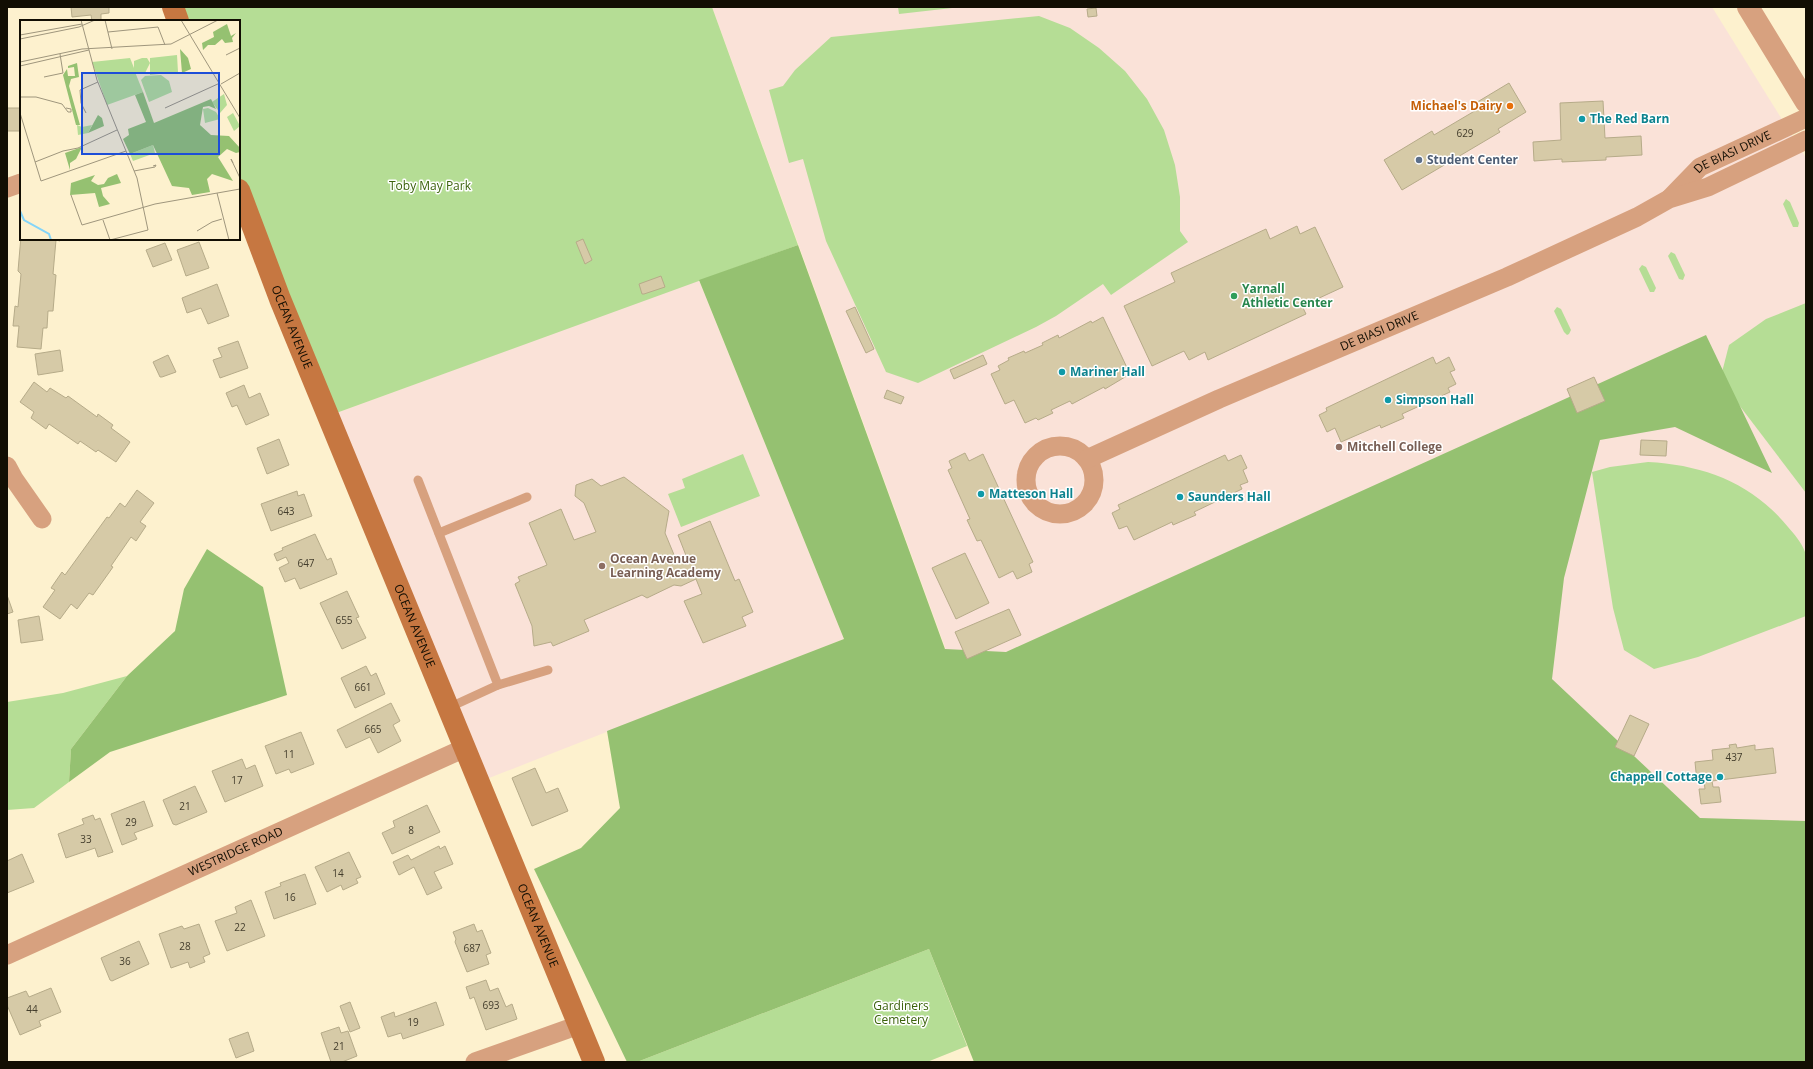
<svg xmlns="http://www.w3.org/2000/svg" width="1813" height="1069" font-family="'Open Sans',sans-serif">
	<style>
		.education { fill: #fae2d8 }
		.green { fill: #b5dd95 }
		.forest { fill: #95c171 }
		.building { fill: #d6caa7; stroke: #b6ab89 }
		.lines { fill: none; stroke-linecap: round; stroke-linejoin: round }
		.service { stroke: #d7a17f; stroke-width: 9 }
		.minor { stroke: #d7a17f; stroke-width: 19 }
		.tertiary { stroke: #d7a17f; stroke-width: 22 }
		.secondary { stroke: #c67741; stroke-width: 22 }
		.food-dot { fill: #e8710a; stroke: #fff; stroke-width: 1.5 }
		.culture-dot { fill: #0f9aa8; stroke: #fff; stroke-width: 1.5 }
		.service-dot { fill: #5c6f8a; stroke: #fff; stroke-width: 1.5 }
		.leisure-dot { fill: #2e9e5b; stroke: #fff; stroke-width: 1.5 }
		.education-dot { fill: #8d6e63; stroke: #fff; stroke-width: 1.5 }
		.labels { text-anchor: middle; stroke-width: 3; stroke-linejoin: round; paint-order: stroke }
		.number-label { font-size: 10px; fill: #433d2c }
		.food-label { font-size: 12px; font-weight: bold; fill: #c56008; stroke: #fff; text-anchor: end }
		.culture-label { font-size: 12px; font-weight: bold; fill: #0d838f; stroke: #fff; text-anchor: start }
		.street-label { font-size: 12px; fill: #120e03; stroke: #fff }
		.service-label { font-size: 12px; font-weight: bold; fill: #4e5e75; stroke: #fff; text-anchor: start }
		.park-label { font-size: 12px; fill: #3b620b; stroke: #fff }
		.leisure-label { font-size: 12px; font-weight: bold; fill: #27864d; stroke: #fff; text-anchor: start }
		.education-label { font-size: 12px; font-weight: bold; fill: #785e54; stroke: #fff; text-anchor: start }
		.inset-river { fill: none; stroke: #84d5f9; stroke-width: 2 }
		.inset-road { fill: none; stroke: #9f967d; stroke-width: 1 }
		.view { fill: #1d4ed8; fill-opacity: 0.15; stroke: #1d4ed8; stroke-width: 2 }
		.inset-edge { fill: none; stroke: #120e03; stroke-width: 2 }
	</style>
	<rect width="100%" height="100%" fill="#fdf1ce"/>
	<g class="education">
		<polygon points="712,7 1712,7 1806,158 1806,909 997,790"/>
		<polygon points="699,280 844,639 479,782 328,416"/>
	</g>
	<g class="green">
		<polygon points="173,7 712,7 798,245 328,416 239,190 239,21 178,21"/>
		<polygon points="898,7 961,7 899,14"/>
		<polygon points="1039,16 1070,28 1099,48 1125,71 1147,99 1164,130 1175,165 1180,197 1180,231 1188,242 1111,295 1103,284 1056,316 1036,327 918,383 886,372 826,241 803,159 789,163 769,90 783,86 795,70 831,37"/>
		<polygon points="1786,199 1790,202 1799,223 1798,227 1793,227 1783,204"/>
		<polygon points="1671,252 1675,254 1685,275 1683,280 1679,279 1668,256"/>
		<polygon points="1642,265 1646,267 1656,288 1654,292 1650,292 1639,269"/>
		<polygon points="1806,303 1806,493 1720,380 1729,345 1766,319"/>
		<polygon points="1557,307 1561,309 1571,330 1569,334 1567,335 1564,332 1554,311"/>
		<polygon points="743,454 760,496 681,527 668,494 685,488 682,479"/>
		<path d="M1648 462C1704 465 1752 483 1788 527 1794 534 1802 543 1805 552 1809 560 1806 604 1806 616L1698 657 1654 669 1624 650 1613 608 1592 472 1610 467Z"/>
		<polygon points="127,676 71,749 69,782 34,808 7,810 7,702 63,693"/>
		<polygon points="929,949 967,1046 927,1062 637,1062"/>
	</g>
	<g class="forest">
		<polygon points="798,245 945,649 1006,652 1706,335 1772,473 1675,427 1600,440 1564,578 1552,679 1700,818 1806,821 1806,1062 974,1062 929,949 637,1062 627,1062 534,869 581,848 620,808 607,731 844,639 699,280"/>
		<polygon points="207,549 263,587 287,695 110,752 69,782 71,749 127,676 175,631 184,589"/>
	</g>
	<g class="building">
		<polygon points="71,7 109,7 109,13 101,14 101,21 92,21 91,15 72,17"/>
		<polygon points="1096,8 1097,16 1088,17 1087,9"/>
		<polygon points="1509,83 1526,112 1498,129 1500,132 1402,190 1384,160 1432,131 1434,135 1478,109 1474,104"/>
		<polygon points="1603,101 1605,138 1641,136 1642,155 1606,157 1606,160 1562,162 1562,159 1534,161 1533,142 1561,140 1560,103"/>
		<rect x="7" y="108" width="14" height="23"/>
		<polygon points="1297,226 1300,234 1315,227 1343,287 1302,306 1306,314 1208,360 1205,352 1189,360 1184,351 1152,366 1124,306 1175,282 1171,273 1266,229 1270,239"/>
		<polygon points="21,236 21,239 60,239 60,241 56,240 53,274 56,275 53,311 48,311 47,328 43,328 41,349 17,347 19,326 13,326 15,306 18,307 21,274 18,271"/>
		<polygon points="583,239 592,260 585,264 576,242"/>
		<polygon points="199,242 209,268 186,276 177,250"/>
		<polygon points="165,243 172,260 153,267 146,250"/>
		<polygon points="661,276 665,287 644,294 642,294 639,284"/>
		<polygon points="217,284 229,316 208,324 201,308 187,313 182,298"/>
		<polygon points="855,307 874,349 866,353 846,311"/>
		<polygon points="1103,317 1130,374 1105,389 1104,387 1072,404 1070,401 1051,410 1053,413 1038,420 1036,418 1025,423 1014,400 1005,404 991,374 1000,370 998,366 1009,360 1008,358 1024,351 1025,353 1043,345 1042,343 1058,335 1059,338 1091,321 1092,323"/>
		<polygon points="238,341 248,368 220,378 213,360 222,357 218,348"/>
		<polygon points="60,350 63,371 38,375 35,354"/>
		<polygon points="168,355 176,372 162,377 160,377 153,362"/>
		<polygon points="983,355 987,364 954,379 950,370"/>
		<polygon points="1433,357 1436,364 1449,357 1455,370 1450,372 1456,384 1448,388 1450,392 1402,414 1404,418 1381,428 1380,425 1341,442 1335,428 1327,432 1319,415 1327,411 1326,408"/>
		<polygon points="1594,377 1605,401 1577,413 1567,389"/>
		<polygon points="34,382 47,392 50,388 66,398 68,396 97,417 98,414 113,425 111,428 130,442 116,462 98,450 96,452 80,441 78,444 49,424 46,429 31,418 34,412 20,402"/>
		<polygon points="244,385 249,398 260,393 269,415 246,425 237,405 232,407 226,393"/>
		<polygon points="887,390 904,397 901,404 884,398"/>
		<polygon points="279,439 289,465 267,474 257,448"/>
		<polygon points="1641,440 1667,441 1666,456 1640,455"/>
		<polygon points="965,453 969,461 983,454 1033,562 1029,564 1032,572 1017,579 1013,571 999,578 981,540 977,541 967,520 970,519 948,470 952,468 949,461"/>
		<polygon points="1225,455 1228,461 1241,455 1247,468 1243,470 1248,482 1240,485 1242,489 1194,512 1196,515 1173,525 1172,522 1134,540 1127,526 1119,529 1112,513 1120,509 1118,505"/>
		<polygon points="624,477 669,511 665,533 677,562 687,558 678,535 710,521 735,581 739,579 753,612 742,617 746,626 703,643 684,601 702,594 696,579 681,586 674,585 647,598 642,595 584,620 589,631 553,646 551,642 534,646 532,626 515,584 520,581 518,577 547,565 529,523 561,509 574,540 596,532 584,503 575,496 576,485 592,479 601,486"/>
		<polygon points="137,490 154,503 140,522 146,526 136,541 131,537 111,566 113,567 93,595 89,593 77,609 71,604 60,619 43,607 55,590 51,588 62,572 65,575 107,517 109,518 120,503 125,507"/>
		<polygon points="297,491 298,496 304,494 312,516 271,531 261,504"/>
		<polygon points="315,534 327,560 331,558 337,574 300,589 295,578 285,582 279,568 289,563 286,557 277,561 274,554 283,550 282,548"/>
		<polygon points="965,553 989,603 956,619 932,568"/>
		<polygon points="347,591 359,617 356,618 366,638 342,649 320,603"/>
		<polygon points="7,595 13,612 7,614"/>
		<polygon points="1009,609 1021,635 967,659 955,632"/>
		<polygon points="39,616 43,640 21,643 18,620"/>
		<polygon points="366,666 371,676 376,673 385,694 355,708 341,678"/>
		<polygon points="391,703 400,721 393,725 401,741 378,753 370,737 346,748 337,730"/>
		<polygon points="1630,715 1649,724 1634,756 1615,747"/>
		<polygon points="301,732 314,764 291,773 289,769 276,774 265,746"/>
		<polygon points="1736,744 1737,748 1755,745 1755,750 1773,748 1776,773 1712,781 1713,787 1719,787 1721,802 1701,804 1699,789 1705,789 1704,781 1697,782 1695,762 1713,760 1712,750 1730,748 1729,745"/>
		<polygon points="242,759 246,769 255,765 263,786 225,802 212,771"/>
		<polygon points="535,768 546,793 558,788 568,811 532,826 512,778"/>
		<polygon points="195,786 207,812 176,825 173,824 163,800"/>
		<polygon points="144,801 153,826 134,833 137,839 122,845 111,814"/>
		<polygon points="427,805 440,832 392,854 382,833 395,827 393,821"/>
		<polygon points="93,815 95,820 100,818 113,852 98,857 95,848 66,858 58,834 84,824 82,819"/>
		<polygon points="439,846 440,849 445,846 453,864 434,872 442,888 427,895 414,867 399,875 393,862 408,855 411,860"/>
		<polygon points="349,852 361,877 356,879 358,883 343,890 341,885 327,892 315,867"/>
		<polygon points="22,854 34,882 7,893 7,861"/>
		<polygon points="305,874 316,904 274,919 265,892 281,886 280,883"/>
		<polygon points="251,900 265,936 227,951 215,921 237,913 235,907"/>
		<polygon points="199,924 210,954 203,957 205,962 190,968 188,962 171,968 159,934 182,926 184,929"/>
		<polygon points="474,924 477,932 482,930 491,953 486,955 489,964 467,972 455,942 456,939 453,932"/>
		<polygon points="139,941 149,964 112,981 110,980 101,958"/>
		<polygon points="486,980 490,991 498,988 506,1007 512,1004 517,1019 486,1030 474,997 470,999 466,987"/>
		<polygon points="51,988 61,1012 39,1021 41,1026 20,1035 7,1005 7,998 26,991 29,997"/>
		<polygon points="350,1002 360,1028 350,1032 340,1006"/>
		<polygon points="436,1002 444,1025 403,1039 401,1033 388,1037 381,1017 394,1012 395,1017"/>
		<polygon points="339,1027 341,1033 348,1031 357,1056 342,1062 331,1062 321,1033"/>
		<polygon points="248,1032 254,1051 236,1058 229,1039"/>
	</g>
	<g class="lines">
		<g class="service">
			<polyline points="418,480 498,685 448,708"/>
			<polyline points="439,533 527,497"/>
			<polyline points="498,685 548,670"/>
		</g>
		<g class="minor">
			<polyline points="7,188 21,183"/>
			<path id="s1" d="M1670 198 1700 167 1806 118"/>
			<circle cx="1060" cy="480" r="34"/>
			<path id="s2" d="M1087 459 1219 399 1507 277 1637 217 1669 199 1708 187 1806 140"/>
			<polyline points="7,466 14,479 42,519"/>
			<path id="s3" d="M7 955 465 748"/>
			<polyline points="475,1062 579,1025"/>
		</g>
		<polyline class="tertiary" points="1748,7 1806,102"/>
		<g class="secondary">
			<polyline points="173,7 178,21"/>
			<path id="s4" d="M239 190 280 299 594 1062"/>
		</g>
	</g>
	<circle class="food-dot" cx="1510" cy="106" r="4"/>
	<g class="culture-dot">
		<circle cx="1582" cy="119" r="4"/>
		<circle cx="1062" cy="372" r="4"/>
		<circle cx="1388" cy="400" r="4"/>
		<circle cx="981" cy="494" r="4"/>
		<circle cx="1180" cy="497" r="4"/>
		<circle cx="1720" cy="777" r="4"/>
	</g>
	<circle class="service-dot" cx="1419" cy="160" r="4"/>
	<circle class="leisure-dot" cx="1234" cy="296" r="4"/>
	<g class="education-dot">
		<circle cx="1339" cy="447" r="4"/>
		<circle cx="602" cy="566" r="4"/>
	</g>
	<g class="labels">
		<g class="number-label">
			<text x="1465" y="137">629</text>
			<text x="286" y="515">643</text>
			<text x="306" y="567">647</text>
			<text x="344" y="624">655</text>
			<text x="363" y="691">661</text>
			<text x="373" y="733">665</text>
			<text x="289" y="758">11</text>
			<text x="1734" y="761">437</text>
			<text x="237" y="784">17</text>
			<text x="185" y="810">21</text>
			<text x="131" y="826">29</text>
			<text x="411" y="834">8</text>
			<text x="86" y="843">33</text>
			<text x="338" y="877">14</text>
			<text x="290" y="901">16</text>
			<text x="240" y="931">22</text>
			<text x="185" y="950">28</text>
			<text x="472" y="952">687</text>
			<text x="125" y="965">36</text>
			<text x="491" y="1009">693</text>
			<text x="32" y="1013">44</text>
			<text x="413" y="1026">19</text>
			<text x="339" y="1050">21</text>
		</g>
		<g class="food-label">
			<text x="1502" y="110">Michael's Dairy</text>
		</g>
		<g class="culture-label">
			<text x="1590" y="123">The Red Barn</text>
			<text x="1070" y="376">Mariner Hall</text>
			<text x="1396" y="404">Simpson Hall</text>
			<text x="989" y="498">Matteson Hall</text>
			<text x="1188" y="501">Saunders Hall</text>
			<text x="1712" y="781" text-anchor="end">Chappell Cottage</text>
		</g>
		<g class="street-label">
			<text dy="4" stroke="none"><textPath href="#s1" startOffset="79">DE BIASI DRIVE</textPath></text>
			<text dy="4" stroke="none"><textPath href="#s4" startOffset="147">OCEAN AVENUE</textPath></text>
			<text dy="4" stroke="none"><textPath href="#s2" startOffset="319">DE BIASI DRIVE</textPath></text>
			<text dy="4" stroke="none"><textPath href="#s4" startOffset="470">OCEAN AVENUE</textPath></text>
			<text dy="4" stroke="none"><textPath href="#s3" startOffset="251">WESTRIDGE ROAD</textPath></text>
			<text dy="4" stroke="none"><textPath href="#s4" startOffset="794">OCEAN AVENUE</textPath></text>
		</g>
		<g class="service-label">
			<text x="1427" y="164">Student Center</text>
		</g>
		<g class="park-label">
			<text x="430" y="190">Toby May Park</text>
			<text x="901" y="1010">Gardiners<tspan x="901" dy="14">Cemetery</tspan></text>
		</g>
		<g class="leisure-label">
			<text x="1242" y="293">Yarnall<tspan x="1242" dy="14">Athletic Center</tspan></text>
		</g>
		<g class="education-label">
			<text x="1347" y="451">Mitchell College</text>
			<text x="610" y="563">Ocean Avenue<tspan x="610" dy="14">Learning Academy</tspan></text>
		</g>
	</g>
	<g transform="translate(20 20)">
		<rect width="220" height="220" fill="#fdf1ce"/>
		<path d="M157 35 158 52 130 55V43L125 53 120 54 115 52 123 72 87 85 72 42 110 38 114 48V41L122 38H127L130 43V38ZM141 55 149 61 152 72 129 82 121 60 125 56ZM204 74 207 85 200 93 192 82ZM188 88 196 92 200 99 185 103 183 89ZM213 93 220 106 214 111 207 97ZM57 105 62 107 72 105 68 113 58 115ZM133 125 135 133 113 141 110 134Z" fill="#b5dd95"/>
		<path d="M207 4 211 16 216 13 212 18 213 22 205 23 202 19 195 25H188L183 30 182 23 194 17 193 12ZM160 29 168 38 171 49 162 53ZM57 43 59 57 51 59 49 66 60 105H56L43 55 47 49 48 56H55L54 47 48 48V46ZM123 72 134 103 191 79 196 89 189 86 183 87 180 105 191 115 209 116 220 128V132L216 133 207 129 198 137 213 161 192 154 187 159 190 172 172 175 169 168 152 166 133 125 110 134 103 119 109 115 108 109 126 102 115 75ZM78 95 82 98 84 106 68 113ZM62 127 56 139 50 143V150L45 133ZM97 154 101 163 81 168 83 176 90 184 79 187 75 173 50 175 51 163 75 155 71 161 78 165 84 164 88 158Z" fill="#95c171"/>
		<path class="inset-river" d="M0 191 4 200 29 214 31 220"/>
		<path class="inset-road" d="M61 0 77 60 117 158 128 210 90 220M85 0 92 29M161 0 220 98M88 12 138 7 145 25M0 15 62 4M0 19 59 7 75 0M206 35 220 28M0 42 62 29 151 24 198 0M0 46 69 30M24 57 43 53 40 34M201 64 220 53M0 77H16L42 84 48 92H51V89L46 88M145 88 200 63M0 93 21 161 106 131M66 93 61 83 60 70 78 62M15 142 43 131 58 128 97 110M213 143 211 139 220 158M114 151 135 147 136 145 133 146M197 173 209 220M51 175 62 205 135 184 220 169M83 200 90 220M177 211 192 202 202 199"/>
		<path class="view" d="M62 53H199V134H62Z"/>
		<rect width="220" height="220" class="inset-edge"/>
	</g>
	<rect width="1813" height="1069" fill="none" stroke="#120e03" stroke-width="16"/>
</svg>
